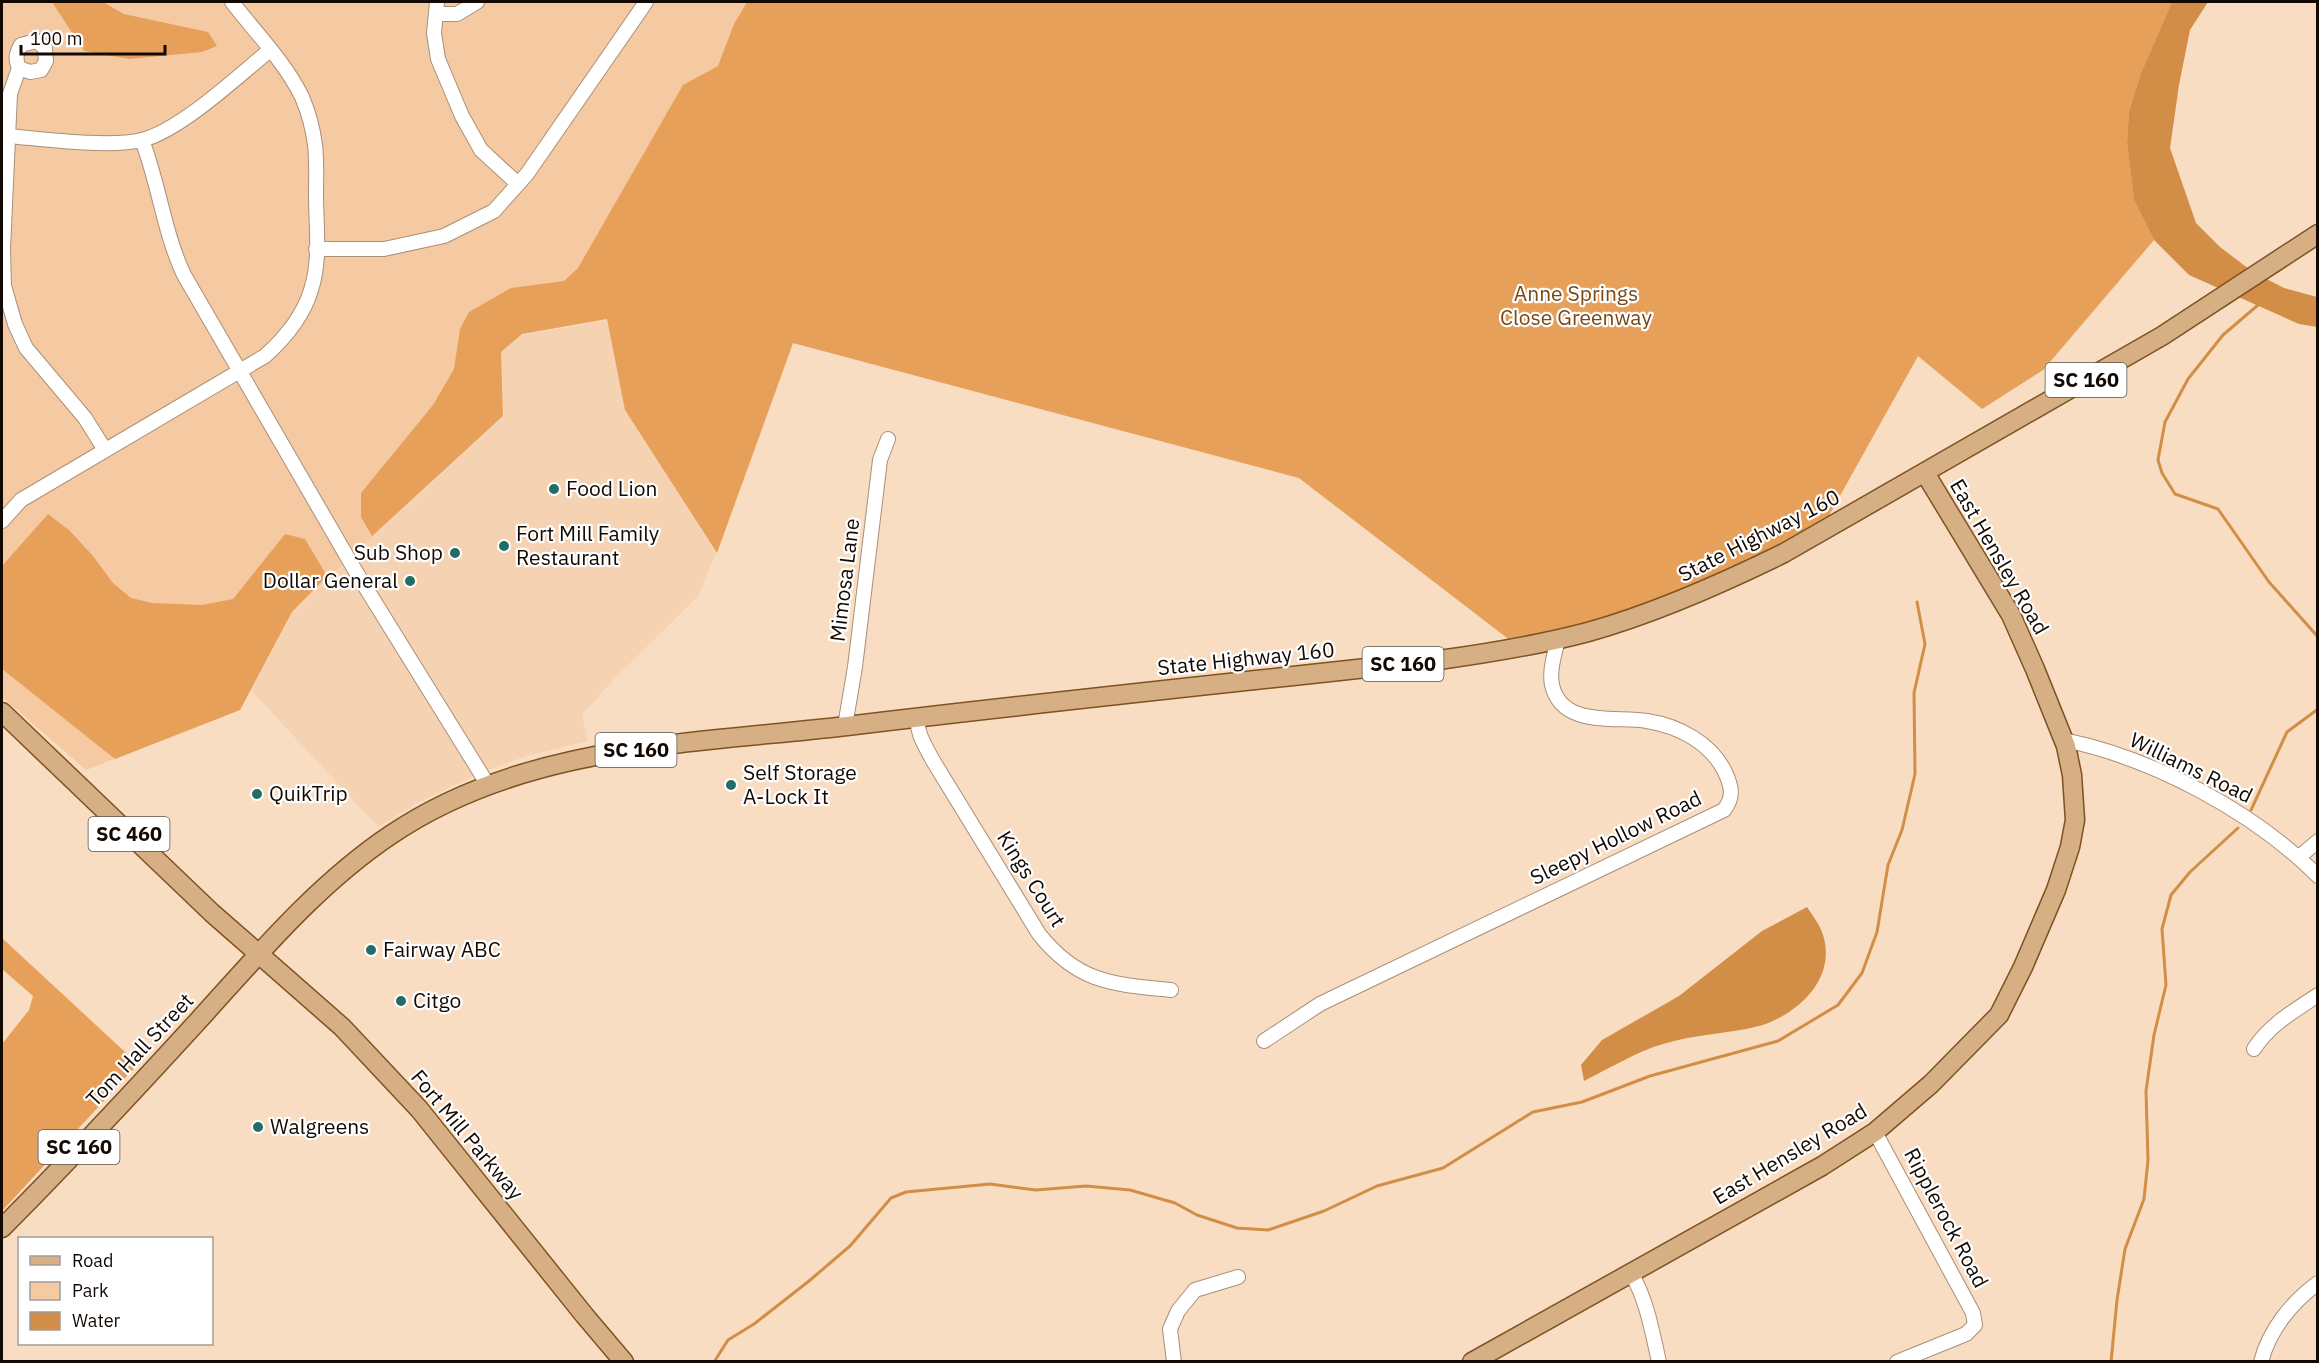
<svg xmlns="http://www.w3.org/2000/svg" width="2319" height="1363" font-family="'IBM Plex Sans',sans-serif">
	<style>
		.built { fill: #f4d2b2 }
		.green { fill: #f5caa3 }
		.forest { fill: #e6a05a }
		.water { fill: #d28e46 }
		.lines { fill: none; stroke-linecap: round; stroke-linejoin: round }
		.stream { stroke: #d28e46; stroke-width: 3 }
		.minor-casing { stroke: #a98f77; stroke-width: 16 }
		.major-casing { stroke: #7f5222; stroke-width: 21 }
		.minor { stroke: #fff; stroke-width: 14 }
		.major { stroke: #d6af85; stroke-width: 18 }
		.poi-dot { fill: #246d66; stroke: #fff; stroke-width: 2 }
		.labels { text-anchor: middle; stroke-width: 4.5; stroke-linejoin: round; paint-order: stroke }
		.shield { fill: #fff; stroke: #59534f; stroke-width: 1.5 }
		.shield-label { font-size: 20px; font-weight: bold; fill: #120903 }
		.park-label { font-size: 21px; fill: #764813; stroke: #fff }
		.poi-label { font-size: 21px; fill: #120903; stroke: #fff; text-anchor: start }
		.street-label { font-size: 21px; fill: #120903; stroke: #fff }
	</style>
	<rect width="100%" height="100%" fill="#f9ddc2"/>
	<polygon class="built" points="607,320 625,410 716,553 698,596 615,678 582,715 588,741 526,756 479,773 419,802 378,827 251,690 293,612 504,416 501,352 522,335"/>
	<polygon class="green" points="2,2 2190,2 2161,77 2171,228 2154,240 2043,370 1982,409 1918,356 1827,519 1511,641 1299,478 793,343 717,553 625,410 607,319 522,334 501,352 503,416 292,612 240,710 86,770 2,697"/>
	<g class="forest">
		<polygon points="52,2 103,2 124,14 208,32 217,46 202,52 129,59 84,51"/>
		<polygon points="747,2 2172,2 2141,73 2129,111 2127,143 2134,200 2154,240 2043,370 1982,409 1918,356 1827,519 1728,573 1627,613 1511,641 1299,478 793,343 717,553 625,410 607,319 522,334 501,352 503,416 372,536 361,517 361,493 433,405 454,369 460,329 469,312 511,288 564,281 578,268 683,85 718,66 734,24"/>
		<polygon points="48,514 69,530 93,556 113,583 131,598 152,603 202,605 233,599 285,534 305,539 327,576 292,612 240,710 115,759 2,669 2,566"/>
		<polygon points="2,938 138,1064 2,1211 2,1044 29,1010 33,996 2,969"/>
	</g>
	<g class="water">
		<polygon points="2172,2 2208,2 2190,30 2179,85 2170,148 2196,223 2220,247 2253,272 2284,288 2317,297 2317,327 2299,324 2189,275 2154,240 2134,200 2127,143 2129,111 2141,73"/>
		<path d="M1807 907C1813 916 1820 925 1823 935 1837 979 1797 1015 1759 1026 1728 1034 1696 1034 1663 1044 1636 1052 1610 1068 1584 1081L1581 1065 1602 1040 1679 996 1762 931Z"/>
	</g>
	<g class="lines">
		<g class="stream">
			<polyline points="2258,305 2223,335 2188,379 2165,422 2158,460 2162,473 2175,494 2218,509 2269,582 2318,637"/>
			<polyline points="2251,810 2287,732 2318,709"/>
			<polyline points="714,1362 728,1340 754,1324 809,1281 850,1246 891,1198 906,1192 990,1184 1036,1190 1086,1186 1130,1190 1175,1203 1197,1215 1237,1228 1268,1230 1324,1211 1377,1186 1443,1168 1533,1112 1582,1102 1650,1076 1778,1041 1838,1005 1862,973 1877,932 1888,865 1902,830 1915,774 1914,693 1925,644 1917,602"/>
			<polyline points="2111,1362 2117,1300 2125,1249 2144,1199 2148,1160 2146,1091 2154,1035 2166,985 2162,929 2171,895 2190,872 2238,828"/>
		</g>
		<defs>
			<g id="minor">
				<polyline points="437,2 434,33 438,59 462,116 481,150 518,184"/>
				<polyline points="436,14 457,14 477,2"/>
				<path d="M19 68 30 72 41 70 46 61 45 48 36 41 21 45C16 54 15 59 19 68L10 94 3 249 4 286 15 324 26 348 85 418 105 450"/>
				<path d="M8 136C44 139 109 148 142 140 181 130 238 76 270 50"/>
				<path d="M142 140C159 184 164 233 184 275L356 572 488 785"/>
				<polyline points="316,249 384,249 444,236 494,211 527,174 646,2"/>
				<path d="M2 521 21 500 265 356C285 338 303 317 311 290 321 260 316 225 316 195 316 178 317 161 315 145 313 129 308 111 302 97 285 62 255 32 232 2"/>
				<path d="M918 717C916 733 925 745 932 759L1039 934C1078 983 1112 984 1171 990"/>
				<polyline points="845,726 855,667 880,460 888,439"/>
				<path d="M2064 740C2153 758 2254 812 2318 876"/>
				<polyline points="2299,857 2318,841"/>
				<path d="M1264 1041 1320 1004 1724 810C1734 797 1732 787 1725 772 1711 743 1679 726 1647 721 1615 716 1562 728 1552 685 1549 670 1555 653 1558 639"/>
				<path d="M2254 1049C2269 1025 2294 1011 2318 995"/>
				<polyline points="1875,1132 1973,1313 1975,1325 1966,1334 1897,1362"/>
				<path d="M1631 1273C1647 1300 1652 1331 1659 1362"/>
				<polyline points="1174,1362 1170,1329 1178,1311 1195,1290 1238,1277"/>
				<path d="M2261 1362C2269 1330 2292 1302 2318 1283"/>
			</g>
			<g id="major">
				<polyline points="2,712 212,913 342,1027 419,1109 585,1316 624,1362"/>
				<path d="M2 1228C69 1161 134 1091 198 1021 258 955 317 884 392 834 526 744 692 744 847 726 1044 702 1242 682 1439 660 1490 653 1539 645 1588 632 1656 613 1721 584 1784 553L2162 336 2318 234"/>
				<polyline points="1472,1362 1822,1166 1875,1132 1931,1084 1999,1015 2023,967 2056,890 2070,847 2075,820 2072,775 2066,746 2035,669 2011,615 1925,473"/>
			</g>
		</defs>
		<use href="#minor" class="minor-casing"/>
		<use href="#major" class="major-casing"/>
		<use href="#minor" class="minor"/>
		<use href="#major" class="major"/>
	</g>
	<g class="poi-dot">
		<circle cx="554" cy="489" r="6"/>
		<circle cx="504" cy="546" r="6"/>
		<circle cx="455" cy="553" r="6"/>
		<circle cx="410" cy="581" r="6"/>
		<circle cx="731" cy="785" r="6"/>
		<circle cx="257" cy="794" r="6"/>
		<circle cx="371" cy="950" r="6"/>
		<circle cx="401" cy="1001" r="6"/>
		<circle cx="258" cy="1127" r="6"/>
	</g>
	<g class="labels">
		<g class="shield">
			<rect x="2045.5" y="363" width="81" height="34" rx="4.5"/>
			<rect x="1362.5" y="647" width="81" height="34" rx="4.5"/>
			<rect x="595.5" y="733" width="81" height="34" rx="4.5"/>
			<rect x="88.5" y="817" width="81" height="34" rx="4.5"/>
			<rect x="38.5" y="1130" width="81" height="34" rx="4.5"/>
		</g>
		<g class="shield-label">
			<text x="2086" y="387">SC 160</text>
			<text x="1403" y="671">SC 160</text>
			<text x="636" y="757">SC 160</text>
			<text x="129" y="841">SC 460</text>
			<text x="79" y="1154">SC 160</text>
		</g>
		<g class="park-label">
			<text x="1576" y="301">Anne Springs<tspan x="1576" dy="24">Close Greenway</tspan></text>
		</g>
		<g class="poi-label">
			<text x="566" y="496">Food Lion</text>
			<text x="516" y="541">Fort Mill Family<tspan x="516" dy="24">Restaurant</tspan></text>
			<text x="443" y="560" text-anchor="end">Sub Shop</text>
			<text x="398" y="588" text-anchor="end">Dollar General</text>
			<text x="743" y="780">Self Storage<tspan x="743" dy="24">A-Lock It</tspan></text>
			<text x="269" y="801">QuikTrip</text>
			<text x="383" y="957">Fairway ABC</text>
			<text x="413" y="1008">Citgo</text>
			<text x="270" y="1134">Walgreens</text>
		</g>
		<g class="street-label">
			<text transform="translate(1759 536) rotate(-27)" y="7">State Highway 160</text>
			<text transform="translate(1999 557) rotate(60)" y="7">East Hensley Road</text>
			<text transform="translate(845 580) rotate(-83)" y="7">Mimosa Lane</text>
			<text transform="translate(1246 659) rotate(-6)" y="7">State Highway 160</text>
			<text transform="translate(2191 768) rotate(26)" y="7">Williams Road</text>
			<text transform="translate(1616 838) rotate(-26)" y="7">Sleepy Hollow Road</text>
			<text transform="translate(1031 879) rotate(58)" y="7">Kings Court</text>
			<text transform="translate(140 1050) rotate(-47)" y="7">Tom Hall Street</text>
			<text transform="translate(467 1135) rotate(50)" y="7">Fort Mill Parkway</text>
			<text transform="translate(1790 1154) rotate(-31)" y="7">East Hensley Road</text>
			<text transform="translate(1946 1218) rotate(62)" y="7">Ripplerock Road</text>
		</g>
	</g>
	<rect width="2319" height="1363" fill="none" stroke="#120903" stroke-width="6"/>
	<rect x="18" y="1237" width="195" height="108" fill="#ffffff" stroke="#a09d9a" stroke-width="1.5"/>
	<rect x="30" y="1256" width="30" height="9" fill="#d6af85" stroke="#a09d9a" stroke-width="1.5"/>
	<text x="72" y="1267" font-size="18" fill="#120903">Road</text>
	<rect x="30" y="1282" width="30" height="18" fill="#f5caa3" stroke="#a09d9a" stroke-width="1.5"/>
	<text x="72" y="1297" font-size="18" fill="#120903">Park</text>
	<rect x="30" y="1312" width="30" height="18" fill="#d28e46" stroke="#a09d9a" stroke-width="1.5"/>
	<text x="72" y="1327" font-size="18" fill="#120903">Water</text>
	<path d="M21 45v9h144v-9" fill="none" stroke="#120903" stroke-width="3"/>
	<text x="30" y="45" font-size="18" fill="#120903" stroke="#ffffff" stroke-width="4.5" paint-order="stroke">100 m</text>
</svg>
